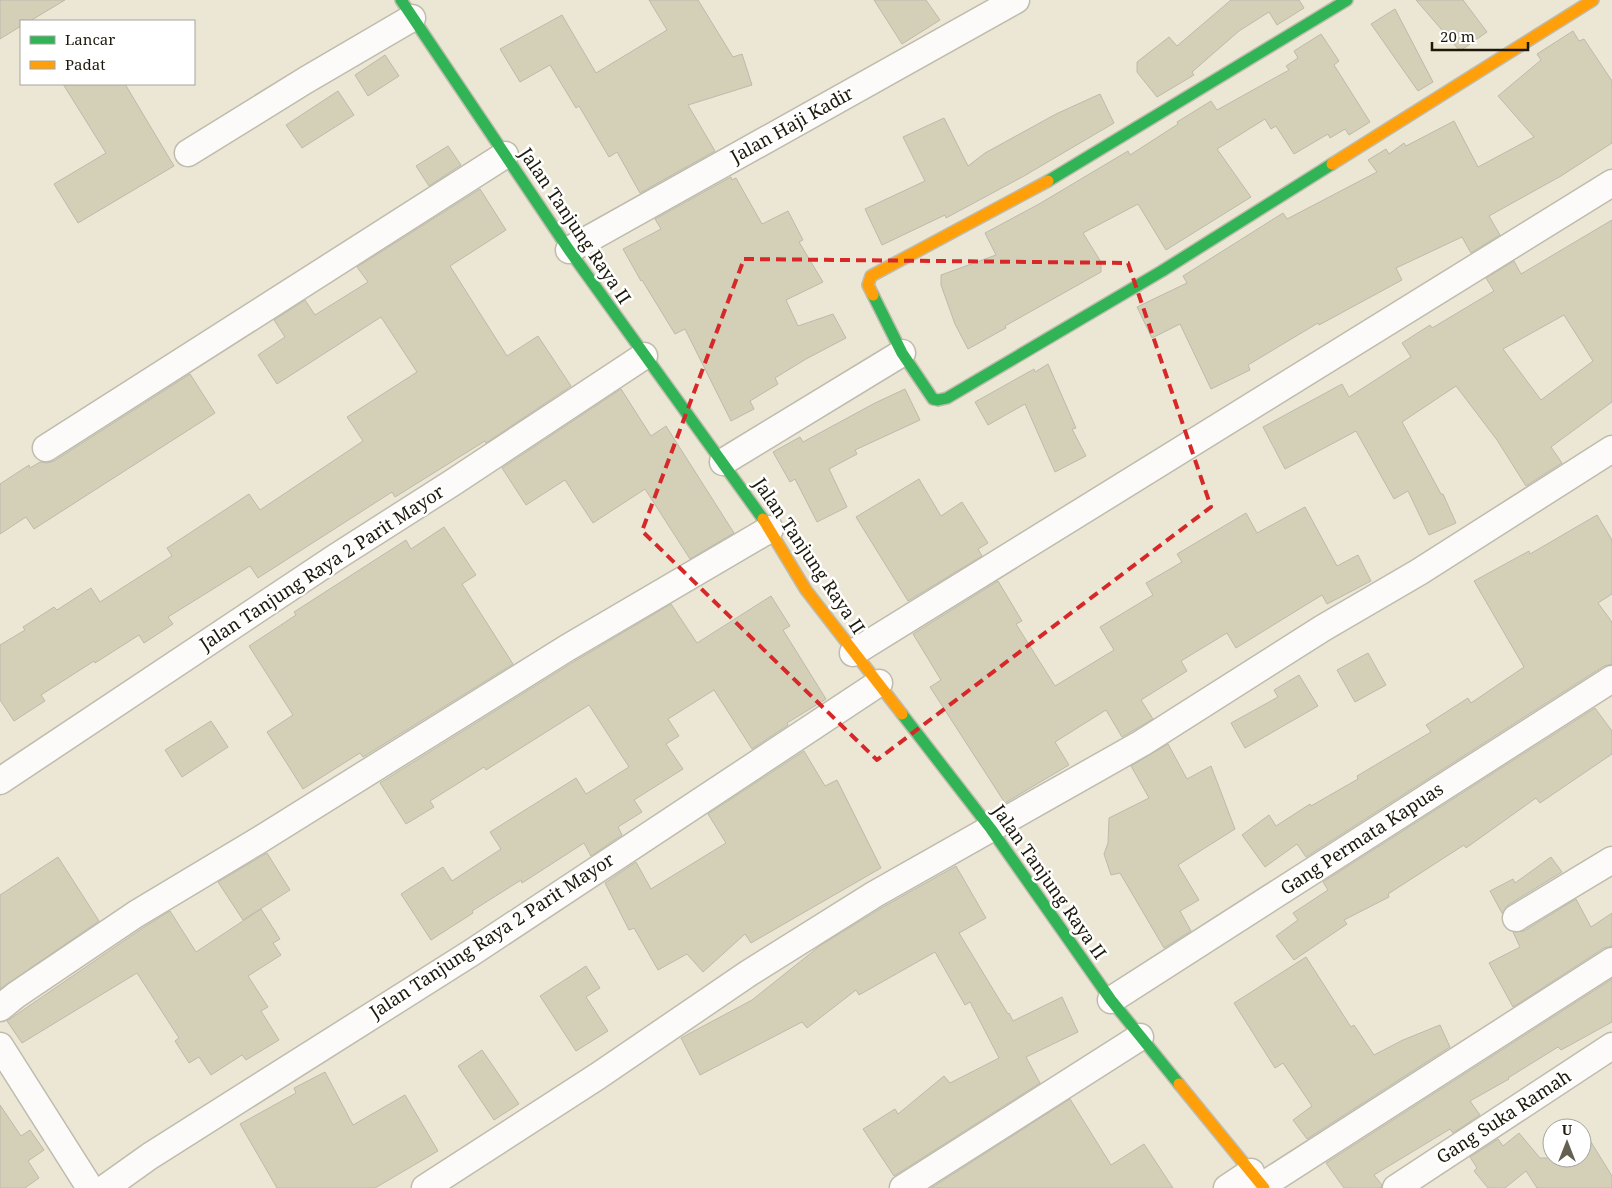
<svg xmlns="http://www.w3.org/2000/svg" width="1612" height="1188" font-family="'Noto Serif',serif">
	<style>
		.building { fill: #d4cfb7; stroke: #bdbaab; fill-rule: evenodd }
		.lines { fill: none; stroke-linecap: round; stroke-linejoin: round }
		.street-casing { stroke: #bfbcad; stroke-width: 29 }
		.fast-casing { stroke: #bfbcad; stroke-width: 14 }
		.slow-casing { stroke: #bfbcad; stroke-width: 14 }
		.street { stroke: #fcfbf9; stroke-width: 26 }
		.fast { stroke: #30b455; stroke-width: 11 }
		.slow { stroke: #ff9f0a; stroke-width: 11 }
		.marked { fill: none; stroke: #d62828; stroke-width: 4; stroke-dasharray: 10 6; stroke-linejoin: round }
		.labels { text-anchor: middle; stroke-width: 5; stroke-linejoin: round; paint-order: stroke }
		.street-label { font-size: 18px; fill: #1c190b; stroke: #fff }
	</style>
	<rect width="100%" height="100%" fill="#ece7d4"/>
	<g class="building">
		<polygon points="0,0 65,0 30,21 21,21 21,26 0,39"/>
		<polygon points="649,0 698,0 733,57 742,54 752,85 688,105 715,151 640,193 617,152 609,157 579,106 576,108 550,65 520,82 500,49 562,15 596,73 667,30"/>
		<polygon points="874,0 926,0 940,20 902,44"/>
		<polygon points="1231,0 1299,0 1304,8 1277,25 1269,12 1239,31 1192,72 1194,75 1157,97 1137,72 1137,62 1169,37 1177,46"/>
		<polygon points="1416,0 1463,0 1487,32 1460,51"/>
		<polygon points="1395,9 1433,82 1418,91 1371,24"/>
		<polygon points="1573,31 1579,41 1584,39 1612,81 1612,143 1561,176 1489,216 1500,235 1471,253 1462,237 1396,268 1402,280 1319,325 1318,323 1248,365 1250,370 1211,389 1180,324 1152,338 1137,307 1187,283 1183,276 1283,213 1287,219 1377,172 1368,160 1386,149 1389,154 1404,143 1406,146 1454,121 1478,167 1534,137 1498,96 1541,60 1537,54"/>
		<polygon points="1321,34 1339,61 1334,65 1370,122 1349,135 1345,129 1330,138 1328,134 1294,154 1276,126 1271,129 1265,119 1217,149 1251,197 1166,250 1138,204 1083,233 1101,262 1101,272 1005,326 1006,328 968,349 955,324 941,285 941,275 996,255 985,233 1039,204 1128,151 1130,155 1178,124 1177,122 1211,101 1217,110 1289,70 1286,66 1298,58 1294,51"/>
		<polygon points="385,55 399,76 368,96 355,75"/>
		<polygon points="63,84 125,84 174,166 78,223 54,184 106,153"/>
		<polygon points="338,91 354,115 302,148 286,125"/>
		<polygon points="1100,94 1114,123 1024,176 946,218 945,215 882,245 865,209 925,181 903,137 944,118 968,166 985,153 1056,114"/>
		<polygon points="448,146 461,165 429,186 416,166"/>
		<polygon points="731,177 732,180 736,178 762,224 788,211 803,240 799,242 823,282 786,300 798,326 833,314 846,338 806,359 775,378 778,384 750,401 754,409 731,421 685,329 675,334 642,280 641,281 623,249 661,229 655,219"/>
		<polygon points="480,189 506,230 450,266 507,356 538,336 571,386 486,443 485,441 395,497 392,492 258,578 250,566 168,617 173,624 144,643 139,635 95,663 94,661 41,695 45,701 14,721 0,700 0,645 25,630 23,627 54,607 57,610 91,588 100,602 172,556 167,548 249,494 260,510 363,441 347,417 417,372 381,317 277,384 258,355 285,337 274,320 305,300 315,315 368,282 357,267"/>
		<path d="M1612 220V402L1551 447 1562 463 1526 486 1497 440 1456 386 1402 422 1441 494H1443L1456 523 1429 535 1408 491 1394 499 1356 431 1285 469 1263 427 1342 384 1349 397 1411 357 1402 343 1430 325 1432 328 1494 291 1486 278 1514 261 1521 274ZM1564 315 1593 361 1541 400 1503 349Z"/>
		<polygon points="1048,364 1076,428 1072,429 1086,456 1055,472 1025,404 988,425 975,402 1034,369 1035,372"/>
		<polygon points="190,374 215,413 34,529 26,517 0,534 0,484 29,465 30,468 40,462 47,463 54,461"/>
		<polygon points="621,389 651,436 666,426 734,533 690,559 645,489 593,523 565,480 526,505 502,468"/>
		<polygon points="905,389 920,420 855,450 857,454 829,469 847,507 817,522 795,479 790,482 773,452 800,437 803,442 875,403"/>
		<polygon points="919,479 941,516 962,502 988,543 978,549 982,556 908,601 856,517"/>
		<polygon points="1305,507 1337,566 1358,555 1371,581 1327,604 1322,595 1236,648 1227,633 1181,661 1187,671 1141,700 1153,719 1122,737 1106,710 1055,742 1069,765 1005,803 930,687 941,680 913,634 998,581 1022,621 1016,624 1055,686 1114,650 1100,627 1153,595 1146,583 1182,562 1177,554 1246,513 1257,533"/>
		<polygon points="1597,515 1612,540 1612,594 1598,603 1612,622 1612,664 1604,666 1306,857 1297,844 1265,867 1242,835 1269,815 1276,826 1310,804 1311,806 1358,779 1357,776 1431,732 1426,725 1468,698 1471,703 1524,667 1474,581 1529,551 1530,554"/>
		<polygon points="444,527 476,575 462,584 513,664 363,757 360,753 303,789 267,732 293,715 249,646 296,615 294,612 406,540 411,549"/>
		<polygon points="771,596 790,626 783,630 826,699 787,723 788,725 752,749 714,690 668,719 679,736 666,744 683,769 634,800 642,812 618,827 622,835 591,856 584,843 522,883 521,880 472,911 473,913 431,940 401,894 443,867 452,881 501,849 490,832 576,778 586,794 629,767 589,705 486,770 484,767 430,801 434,807 406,824 380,783 575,661 671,604 697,643"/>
		<polygon points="1368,653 1386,685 1355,702 1337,670"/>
		<polygon points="1299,675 1318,706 1245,748 1231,723 1278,697 1274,690"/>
		<polygon points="1595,708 1612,731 1612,754 1540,803 1536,798 1466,848 1464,845 1388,894 1389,897 1344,920 1347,924 1294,960 1276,936 1298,920 1293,913 1328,890 1323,882"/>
		<polygon points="211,721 228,747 182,777 165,750"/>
		<polygon points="1168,744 1187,779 1211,766 1235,829 1178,865 1199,900 1180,911 1191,931 1164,948 1120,873 1111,875 1104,854 1108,843 1109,818 1149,798 1131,766"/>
		<polygon points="804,751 825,786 837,780 881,868 751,943 745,934 703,972 687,954 658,970 634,928 629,930 605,883 636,862 651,889 726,843 708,814"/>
		<polygon points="267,853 290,890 243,920 218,882"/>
		<polygon points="58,857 99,921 0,989 0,895"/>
		<polygon points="1551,857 1562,872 1508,905 1502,913 1490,891 1513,879 1515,883"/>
		<polygon points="956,866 986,918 959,933 1008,1014 1009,1013 1013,1021 1062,997 1078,1032 1026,1057 1040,1083 894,1176 863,1129 895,1109 898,1114 944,1076 950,1083 999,1058 970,1002 965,1005 935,952 859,995 856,990 807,1028 802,1022 700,1075 681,1038 752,1000 821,945 883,907"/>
		<polygon points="1576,899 1591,927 1612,913 1612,946 1604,948 1513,1007 1489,963 1520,947 1513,932 1524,931"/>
		<polygon points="261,909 280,939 273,943 281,955 248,976 268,1007 261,1011 279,1040 246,1060 242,1055 211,1075 199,1057 189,1063 175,1041 179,1038 137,973 22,1043 7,1021 144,927 170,911 196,952"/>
		<polygon points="1306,957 1351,1027 1354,1025 1374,1055 1403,1040 1440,1025 1450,1047 1307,1139 1293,1120 1312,1106 1283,1063 1275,1068 1234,1003"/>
		<polygon points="586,966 600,988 586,997 608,1031 576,1051 540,996"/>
		<polygon points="1612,979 1612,1022 1561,1050 1558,1047 1508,1078 1509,1079 1470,1101 1480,1115 1453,1133 1450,1129 1374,1175 1382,1185 1381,1188 1344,1188 1326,1163"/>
		<polygon points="482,1050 519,1104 494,1120 458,1066"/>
		<polygon points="325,1072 353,1125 405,1095 438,1151 375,1188 277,1188 240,1124 296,1093 294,1088"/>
		<polygon points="1070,1099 1111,1165 1144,1144 1173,1188 931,1188"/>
		<polygon points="0,1105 21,1136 30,1130 44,1150 28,1161 39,1178 25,1188 0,1188"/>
		<polygon points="1519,1133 1540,1158 1582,1158 1582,1147 1591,1142 1612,1176 1612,1188 1537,1188 1526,1171 1505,1188 1488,1188 1474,1171 1477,1168 1470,1157 1498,1139 1503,1146"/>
	</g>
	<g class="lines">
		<defs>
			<g id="street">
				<polyline points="188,153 306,80 412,18"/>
				<polyline points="569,250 1016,0"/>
				<polyline points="46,448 505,155"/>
				<polyline points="723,462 902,353"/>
				<polyline points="853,653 1612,183"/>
				<polyline points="0,781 336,557 452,483 644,356"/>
				<polyline points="1516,918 1612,860"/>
				<polyline points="1111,1000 1612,679"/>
				<polyline points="0,1008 16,995 136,914 256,842 567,648 770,529"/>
				<polyline points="0,1046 90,1188"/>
				<polyline points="1262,1186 1612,961"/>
				<polyline points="105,1188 150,1156 471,953 879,683"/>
				<polyline points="425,1188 598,1076 749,973 875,894 1142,743 1323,628 1419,572 1612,449"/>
				<polyline points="903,1188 1140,1037"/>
				<polyline points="1227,1188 1251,1172"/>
				<polyline points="1396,1188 1612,1046"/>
			</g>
			<g id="fast">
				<polyline points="401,0 569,250 763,519"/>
				<polyline points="1048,181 1347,0"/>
				<polyline points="873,295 902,353 933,399 938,400 947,398 1162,271 1332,164"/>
				<polyline points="902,714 991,829 1111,1000 1179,1084"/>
			</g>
			<g id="slow">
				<polyline points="1332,164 1593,0"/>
				<polyline points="873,295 868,285 871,276 1048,181"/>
				<polyline points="763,519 806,590 902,714"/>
				<polyline points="1179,1084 1264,1188"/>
			</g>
		</defs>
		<use href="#street" class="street-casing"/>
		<use href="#fast" class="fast-casing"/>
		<use href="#slow" class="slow-casing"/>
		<use href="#street" class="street"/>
		<use href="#fast" class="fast"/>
		<use href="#slow" class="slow"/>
	</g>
	<path class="marked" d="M744 259 1128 263 1211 507 877 760 642 531Z"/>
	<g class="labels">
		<g class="street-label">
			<text transform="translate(792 125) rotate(-29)" y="6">Jalan Haji Kadir</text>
			<text transform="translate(575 226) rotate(56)" y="6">Jalan Tanjung Raya II</text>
			<text transform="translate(809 556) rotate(56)" y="6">Jalan Tanjung Raya II</text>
			<text transform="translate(322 568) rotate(-33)" y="6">Jalan Tanjung Raya 2 Parit Mayor</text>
			<text transform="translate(1362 839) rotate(-33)" y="6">Gang Permata Kapuas</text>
			<text transform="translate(1049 882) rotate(55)" y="6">Jalan Tanjung Raya II</text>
			<text transform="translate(492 936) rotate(-33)" y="6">Jalan Tanjung Raya 2 Parit Mayor</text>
			<text transform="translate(1504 1117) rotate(-33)" y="6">Gang Suka Ramah</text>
		</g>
	</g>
	<rect x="20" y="20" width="175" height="65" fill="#ffffff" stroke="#a4a39d"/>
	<rect x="30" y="36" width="25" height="8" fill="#30b455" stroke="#a4a39d"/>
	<text x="65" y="45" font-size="15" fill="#1c190b">Lancar</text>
	<rect x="30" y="61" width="25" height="8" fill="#ff9f0a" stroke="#a4a39d"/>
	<text x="65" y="70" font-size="15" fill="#1c190b">Padat</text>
	<g transform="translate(1567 1143)"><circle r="24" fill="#ffffff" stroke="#a4a39d"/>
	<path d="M0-4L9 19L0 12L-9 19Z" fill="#656151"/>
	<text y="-8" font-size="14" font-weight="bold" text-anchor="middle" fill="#1c190b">U</text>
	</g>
	<path d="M1432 42v8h96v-8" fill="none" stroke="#1c190b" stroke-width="2.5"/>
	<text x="1440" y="42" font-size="15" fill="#1c190b" stroke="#ffffff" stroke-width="4" paint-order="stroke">20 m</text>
</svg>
